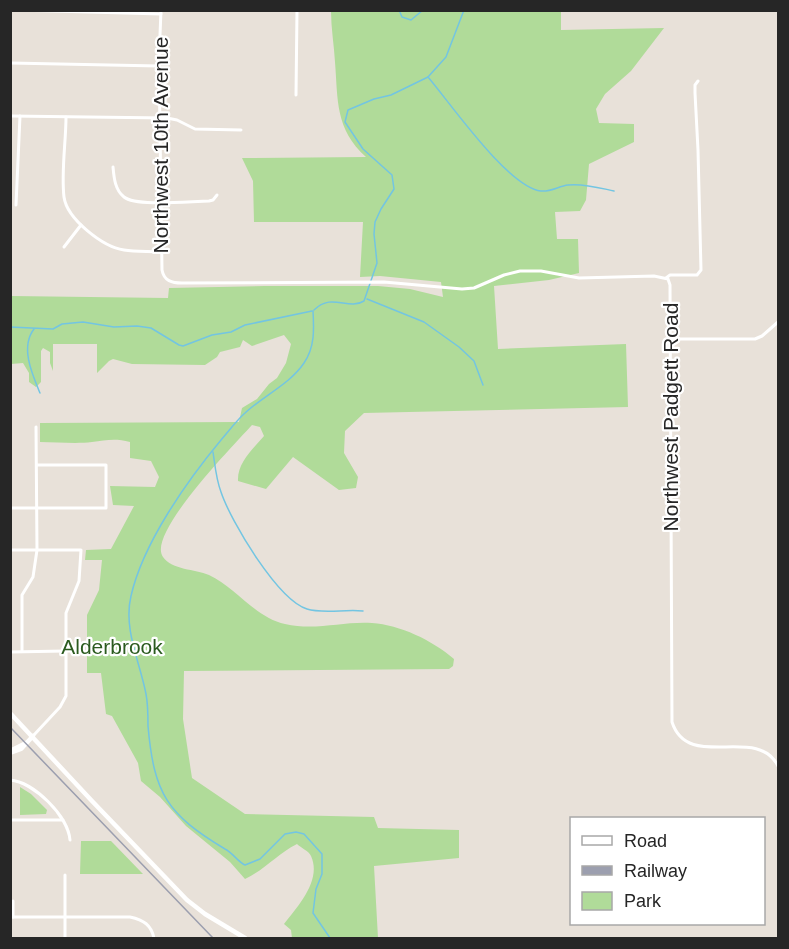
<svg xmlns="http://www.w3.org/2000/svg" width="789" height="949" font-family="Arial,sans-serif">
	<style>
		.green { fill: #b0db99 }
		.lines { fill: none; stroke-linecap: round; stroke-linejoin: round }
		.stream { stroke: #73c5e2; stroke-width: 1.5 }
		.street { stroke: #fff; stroke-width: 3 }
		.secondary { stroke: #fff; stroke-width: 4.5 }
		.rail { stroke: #9c9faf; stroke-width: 1.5 }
		.labels { text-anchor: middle; stroke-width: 4.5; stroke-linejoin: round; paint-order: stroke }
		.street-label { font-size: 21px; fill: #262626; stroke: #fff }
		.park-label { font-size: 21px; fill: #2b5b1f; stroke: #fff }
	</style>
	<rect width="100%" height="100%" fill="#e8e1d9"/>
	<g class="green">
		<path d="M331 11H561V30L664 28 631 71 605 94 596 109 599 123 634 124V142L589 164 586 200 580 211 555 212 557 239H578L579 273 549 280 494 286 498 349 626 344 628 407 364 413 345 431 344 453 358 477 356 488 339 490 293 457 266 489 238 481C237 463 253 449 264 436L260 427 252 425C235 444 146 534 163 557 172 570 195 569 209 575 235 587 256 618 285 624 316 631 343 621 372 623 400 625 432 640 454 659L453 666 449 669 184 671 183 719 192 778 245 814 374 817 378 828 459 830V858L374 866 378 938H292L291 930 284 924C298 906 322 880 311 856 309 851 301 848 297 844 277 854 266 869 245 879L230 862 186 826 160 797 141 781 138 763 112 716 106 714 101 673H87V615L99 590 102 560H85L86 550 111 549 134 506 113 505 110 486 155 487 159 477 151 461 130 458V442C116 438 106 440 92 442 76 444 57 442 40 442V423L239 422 242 408 257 399 269 384 277 378 286 363 291 344 284 335 252 346 243 340 240 347 220 352 217 357 205 365 132 364 113 359 109 361 97 373V344H53V371L50 363V352L43 348 41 351V382L36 387 29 382V373L23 363 11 364V296L168 298 169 288 265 286H378L410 289 443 297 441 282 380 276 360 277 363 222H254L253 181 242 158 366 157C335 129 338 100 335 62 334 45 331 28 331 11Z"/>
		<polygon points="20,787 31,794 47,810 46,814 20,815"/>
		<polygon points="81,841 111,841 143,874 80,874"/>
	</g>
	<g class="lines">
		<g class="stream">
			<polyline points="399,10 402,17 411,20 423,10"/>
			<path d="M428 77C451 104 508 187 541 191 551 192 559 186 568 185 583 183 600 188 614 191"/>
			<polyline points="367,299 424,322 459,347 474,361 483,385"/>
			<path d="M314 310C332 292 348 311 364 301L377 263 374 234 375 222 381 209 394 189 392 175 363 149 345 122 348 110 374 99 391 95 428 77 446 57 464 10"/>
			<path d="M313 311C314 329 315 347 304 363 290 384 263 396 245 413 236 421 229 431 221 440 187 481 143 543 131 596 123 629 140 662 146 694 148 704 148 715 148 726 154 794 167 814 225 849 233 853 238 862 245 865L260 859 285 834 296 832 304 834 322 854V874L316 889 313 913 330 938"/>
			<polyline points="10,327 53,329 62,324 83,322 114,327 137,326 151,328 179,345 183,346 212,335 231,332 245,325 312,311"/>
			<path d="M34 329C20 347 32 374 40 393"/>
			<path d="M213 452C215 465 216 479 221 492 231 522 278 600 307 609 322 614 346 609 363 611"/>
		</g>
		<g class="street">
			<polyline points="16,10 161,14"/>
			<path d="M161 10 159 60 162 270C164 281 172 283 182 283L384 282 462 289 474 288 504 275 520 271H541L579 278 654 276 668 279 670 285 672 722C688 772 757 724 778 766"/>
			<polyline points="10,63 159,66"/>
			<polyline points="296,95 297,10"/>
			<polyline points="10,116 167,118 177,120 195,129 241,130"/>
			<path d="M66 117C66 141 61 173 64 197 67 219 103 247 124 250 136 252 149 251 162 252"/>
			<path d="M113 167C114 178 115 190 124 197 136 207 192 201 209 201L213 200 217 195"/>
			<polyline points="16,205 20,116"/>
			<polyline points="64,247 81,225"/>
			<polyline points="666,278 670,275 697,275 701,270 698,150 695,93 695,85 698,81"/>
			<polyline points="671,339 755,339 762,336 778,322"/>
			<polyline points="10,508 106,508 106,465 37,465"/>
			<polyline points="10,550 81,550 79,581 66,613 66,696 60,707 33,736"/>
			<polyline points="22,651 22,595 33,577 37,550 36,427"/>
			<polyline points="10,652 65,651"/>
			<path d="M10 780C34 782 68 816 70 840"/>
			<polyline points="10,820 63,820"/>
			<path d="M10 917H130C144 920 151 925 154 938"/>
			<polyline points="13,917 13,901"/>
			<polyline points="65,938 65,875"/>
		</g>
		<g class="secondary">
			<polyline points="10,713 92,801 187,900 205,914 245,938"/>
			<polyline points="10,751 26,743"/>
			<polyline points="10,753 21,749 33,736"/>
		</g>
		<polyline class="rail" points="10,727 213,938"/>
	</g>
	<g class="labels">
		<g class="street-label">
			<text transform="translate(161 145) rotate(-90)" y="7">Northwest 10th Avenue</text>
			<text transform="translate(671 417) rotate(-90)" y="7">Northwest Padgett Road</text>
		</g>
		<g class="park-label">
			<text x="112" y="654">Alderbrook</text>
		</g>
	</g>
	<rect width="789" height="949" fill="none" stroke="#262626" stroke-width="24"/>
	<rect x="570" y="817" width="195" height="108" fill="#ffffff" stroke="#a8a8a8" stroke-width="1.5"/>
	<rect x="582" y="836" width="30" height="9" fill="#ffffff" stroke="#a8a8a8" stroke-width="1.5"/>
	<text x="624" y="847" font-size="18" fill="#262626">Road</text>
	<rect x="582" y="866" width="30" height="9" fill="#9c9faf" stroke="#a8a8a8" stroke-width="1.5"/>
	<text x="624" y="877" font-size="18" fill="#262626">Railway</text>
	<rect x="582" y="892" width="30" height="18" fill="#b0db99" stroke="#a8a8a8" stroke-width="1.5"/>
	<text x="624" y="907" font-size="18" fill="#262626">Park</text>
</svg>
